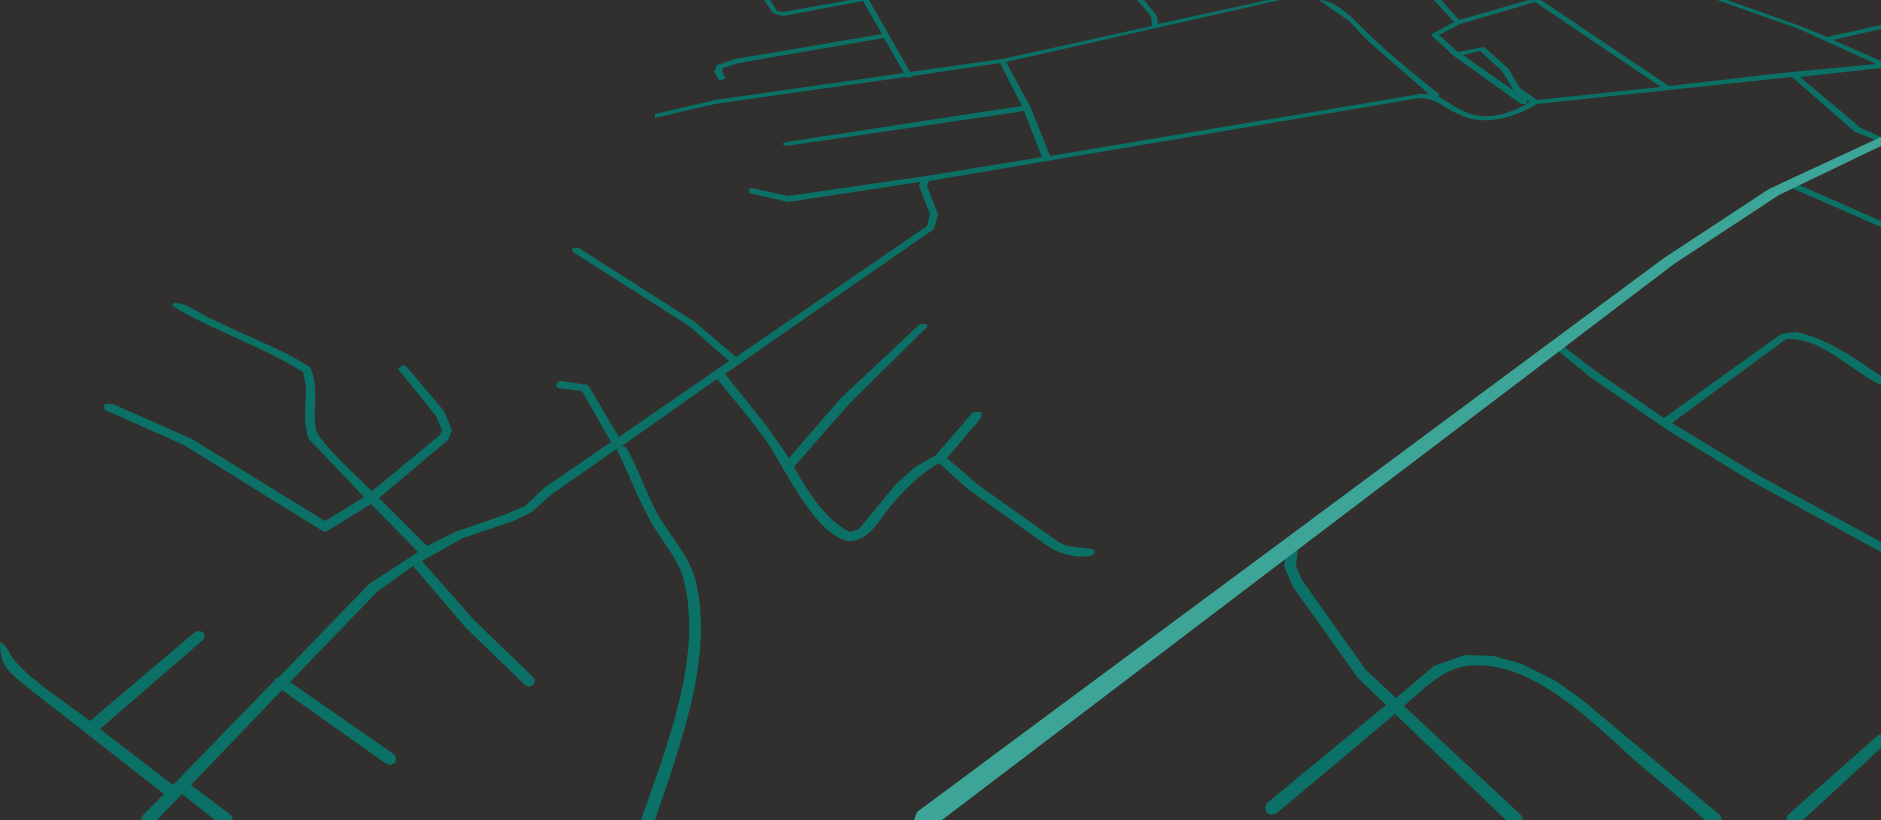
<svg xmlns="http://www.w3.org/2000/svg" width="1881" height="820" font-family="Georgia,serif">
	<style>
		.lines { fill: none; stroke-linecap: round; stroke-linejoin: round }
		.street { fill: #0b7166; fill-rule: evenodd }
		.primary { fill: #3da597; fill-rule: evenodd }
	</style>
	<rect width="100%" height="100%" fill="#32302e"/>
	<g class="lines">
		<g class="street">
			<path d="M764 0H770L777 11 783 12 850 0H869L910 72 1002 59 1152 26 1151 16 1137 0H1144L1157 16 1158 24 1268 0H1280L1006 62 1031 108 1050 156 1420 94H1429L1369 42 1349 21 1319 0C1340 0 1360 27 1375 40 1395 59 1417 76 1439 94V97C1449 102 1457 109 1468 113 1489 121 1512 113 1530 102L1514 91 1502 71 1480 51 1463 55 1527 100V104H1521L1454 56 1432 36V34L1454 22 1434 0H1441L1459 20 1529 0H1541L1669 86 1792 72 1876 64 1799 29 1717 0H1727L1803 27 1827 37 1881 25V29L1833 40 1881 61V68L1800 77 1861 128 1881 137V142L1855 132 1792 77 1537 104C1512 119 1482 127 1456 113 1443 107 1435 98 1420 98L929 181 927 186 938 214 934 229 725 374 766 425 789 458 841 398 920 324H926L928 326 926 328 849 404 794 467C808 491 824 519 850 532L859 529 896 484 915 467 936 455 973 412H981L982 415 981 418 947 458 977 484 1060 543 1068 546 1093 549 1095 552 1093 555C1079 559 1065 555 1052 549L969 490 939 463C919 475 904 490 889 508 882 517 874 530 865 536 861 539 852 542 848 541 815 535 785 468 767 442 752 420 734 400 717 379L622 446 626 447C638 468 646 492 657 513 670 536 690 556 696 582 714 659 679 748 655 820H641C666 748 703 657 684 581 679 559 662 542 651 522 638 499 629 474 617 450L618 448 552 494 532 512 511 522 463 538 422 561 474 620 533 677 535 681 533 685 529 687 525 685 466 628 413 566 377 592 290 682 395 755 396 759 395 763 390 765 385 763 282 690 191 785 231 815 233 820H215L182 794 157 820H141L143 815 164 794 27 687C9 671 0 668 0 642 8 646 9 654 15 661 32 681 68 704 90 721L195 632 199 631 203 632 205 636 203 640 100 729 173 785 274 681 276 678 279 677 369 584 418 552 371 504 329 530 325 532 321 530 184 445 105 410 104 407 105 404H113L192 439 325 521 364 497 308 438 305 421 306 386 303 372C262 346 216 332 174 307L172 305 174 303C187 302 201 315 214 320 246 336 280 348 310 367 320 388 312 409 316 430 319 442 361 480 372 491L440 435 442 430 436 416 398 369 403 365 406 366 444 411 452 430 448 440 379 498 427 546 455 532 504 515 525 506 544 488 611 442 582 391 558 388 556 385 558 382 561 381 588 385 619 437 729 361 689 326 573 252 572 250 573 248H579L695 322 736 357 927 226 930 214 919 186 920 182 788 202 749 193V189L752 188 788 196 926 176 1042 157 1024 111 786 146 782 144 786 142 1022 106 1000 63 913 76 909 78 906 77 715 104 655 118V114L715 100 904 73 884 38 739 63 723 68 722 72 726 78 722 80H719L714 72 717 65 735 59 882 34 863 1 783 16 773 13ZM1535 2 1661 87 1537 100 1520 88 1508 68 1484 47 1458 52 1439 35 1460 24Z"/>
			<polygon points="1790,181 1881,221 1881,227 1787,186 1786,184"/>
			<path d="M1796 332C1829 339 1854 358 1881 376V385C1849 370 1824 338 1786 339L1672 423 1758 475 1881 542V552L1751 481 1669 431 1590 377 1551 345 1553 343H1559L1597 372 1664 418 1781 334Z"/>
			<path d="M1292 543 1296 545 1298 548 1296 566 1302 580 1366 670 1396 698 1434 666 1465 655 1494 656 1522 664 1554 680 1580 698 1702 800 1720 815 1722 820H1705C1684 801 1661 783 1639 764 1595 725 1531 657 1466 666 1441 670 1423 690 1404 706L1521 815 1523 820H1506L1395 714 1277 813 1272 815 1267 813 1265 808 1267 803 1386 705 1358 678 1293 587 1284 566 1288 545Z"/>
			<polygon points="1881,734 1881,748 1803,820 1786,820 1788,815 1877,736"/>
		</g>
		<polygon class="primary" points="1881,137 1881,146 1779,195 1674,264 942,820 914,820 917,812 1664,258 1769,189"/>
	</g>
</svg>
